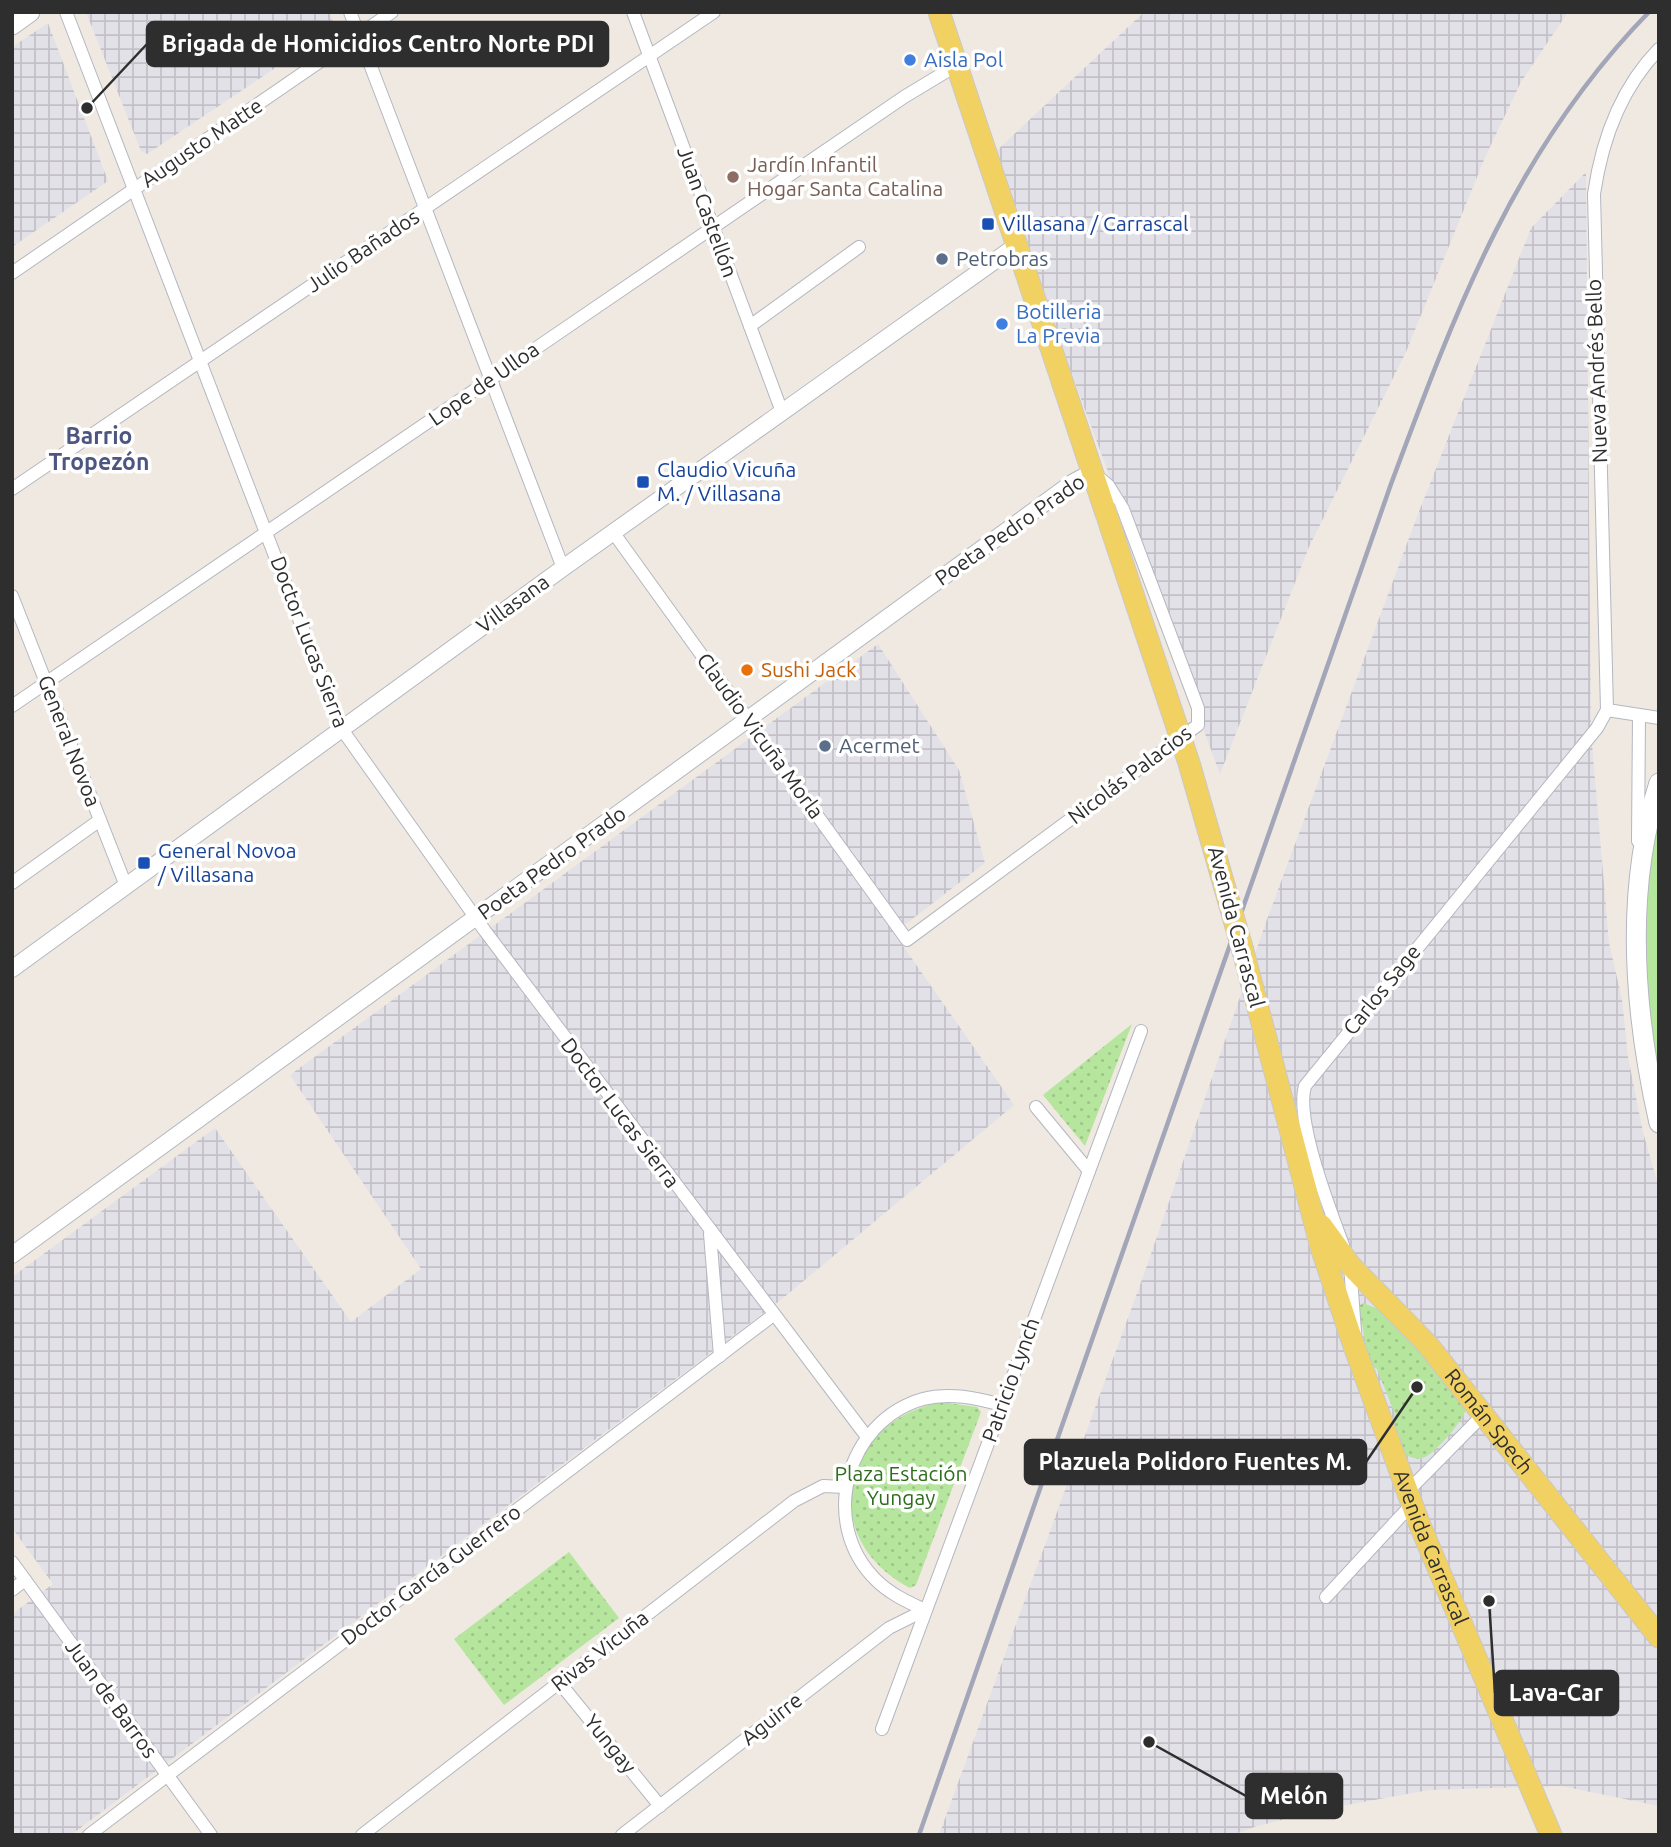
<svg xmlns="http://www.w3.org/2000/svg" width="1671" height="1847" font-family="Ubuntu,sans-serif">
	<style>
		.industrial { fill: url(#industrial-grid) }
		.grass { fill: #b6e59e }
		.park { fill: url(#park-dots) }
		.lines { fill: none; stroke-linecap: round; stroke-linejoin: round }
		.minor-casing { stroke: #b4b7c1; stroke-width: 14 }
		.tertiary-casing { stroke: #b4b7c1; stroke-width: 18 }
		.secondary-casing { stroke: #b4b7c1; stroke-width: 21 }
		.primary-casing { stroke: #c9c9c9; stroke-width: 23 }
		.minor { stroke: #fff; stroke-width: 12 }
		.tertiary { stroke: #fff; stroke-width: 16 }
		.secondary { stroke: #fff; stroke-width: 19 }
		.primary { stroke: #f2d163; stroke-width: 21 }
		.rail { stroke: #a3a6b8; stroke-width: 4.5 }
		.primary-bridge-casing { stroke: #c9c9c9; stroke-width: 23; stroke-linecap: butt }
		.primary-bridge { stroke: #f2d163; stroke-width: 21 }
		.shop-dot { fill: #3f7fe0; stroke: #fff; stroke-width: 2.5 }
		.education-dot { fill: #8d6e63; stroke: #fff; stroke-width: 2.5 }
		.transit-dot { fill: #1a4fb4; stroke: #fff; stroke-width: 2.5 }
		.service-dot { fill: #5c6f8a; stroke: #fff; stroke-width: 2.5 }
		.food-dot { fill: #e8710a; stroke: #fff; stroke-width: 2.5 }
		.labels { text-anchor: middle; stroke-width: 7; stroke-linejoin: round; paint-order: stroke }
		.shop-label { font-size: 21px; fill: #366cbe; stroke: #fff; text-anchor: start }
		.street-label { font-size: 21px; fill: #2e2e2e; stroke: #fff }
		.education-label { font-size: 21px; fill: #785e54; stroke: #fff; text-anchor: start }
		.transit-label { font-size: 21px; fill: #164399; stroke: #fff; text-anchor: start }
		.service-label { font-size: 21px; fill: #4e5e75; stroke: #fff; text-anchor: start }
		.food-label { font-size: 21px; fill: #c56008; stroke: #fff; text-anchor: start }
		.park-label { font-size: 21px; fill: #2c6e1b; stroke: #fff }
		.neighbourhood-label { font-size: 23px; font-weight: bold; fill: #4d5680; stroke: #fff }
		.leader { fill: none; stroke: #2e2e2e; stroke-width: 2.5 }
		.callout-dot { fill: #2e2e2e; stroke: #fff; stroke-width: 2.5 }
		.callout { fill: #2e2e2e; stroke: #2e2e2e; stroke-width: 2.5 }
		.callout-label { font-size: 23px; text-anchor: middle; font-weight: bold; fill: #fff }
	</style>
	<defs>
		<pattern id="industrial-grid" width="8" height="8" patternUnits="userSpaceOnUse" patternTransform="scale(1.75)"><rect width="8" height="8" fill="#e3e1e8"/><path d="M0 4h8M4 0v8" fill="none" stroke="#c3c1c7"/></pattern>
		<pattern id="park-dots" width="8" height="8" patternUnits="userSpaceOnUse" patternTransform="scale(1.75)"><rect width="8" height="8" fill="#b6e59e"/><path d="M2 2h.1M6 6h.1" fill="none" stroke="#9dc588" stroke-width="1.8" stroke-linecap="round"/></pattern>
	</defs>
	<rect width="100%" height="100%" fill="#efe9e1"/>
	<g class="industrial">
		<polygon points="86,12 329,12 334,24 332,30 147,154 141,151"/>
		<polygon points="1144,12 1568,12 1521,82 1486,155 1406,352 1309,547 1220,774 991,156"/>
		<polygon points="48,23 108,181 12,247 12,47"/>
		<polygon points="1586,172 1591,732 1609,943 1622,999 1628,1057 1643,1132 1659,1188 1659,1806 1561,1786 1429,1790 1336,1807 1257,1826 1233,1835 939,1835 1144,1274 1266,922 1418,514 1531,228"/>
		<polygon points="878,644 959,770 985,863 894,933 1014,1105 782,1299 71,1835 12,1835 12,1614 53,1584 12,1528 12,1277 215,1128 351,1322 421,1269 290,1075"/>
	</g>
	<polygon class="grass" points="1659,794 1659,1113 1641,910"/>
	<g class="park">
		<polygon points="1132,1024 1085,1146 1043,1095"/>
		<path d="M1363 1303 1391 1314 1466 1409C1464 1420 1437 1450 1427 1456 1418 1462 1409 1457 1401 1451L1390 1424 1395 1414 1377 1369 1369 1365 1359 1306Z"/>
		<path d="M941 1402 977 1407 981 1412 916 1585 910 1588C816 1539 839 1422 941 1402Z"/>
		<polygon points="569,1552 619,1618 504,1705 454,1639"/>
	</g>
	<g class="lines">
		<defs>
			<g id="minor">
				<polyline points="66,12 341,728 485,931 867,1437"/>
				<polyline points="350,12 563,568"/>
				<polyline points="633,12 782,412"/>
				<polyline points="12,273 392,12"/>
				<polyline points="750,326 859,247"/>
				<polyline points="12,489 714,12"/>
				<polyline points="613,532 907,940 1198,725 1198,708 1123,509 1108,485 1095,474"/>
				<polyline points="12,596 126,886"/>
				<polyline points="12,706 904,97 957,65"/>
				<polyline points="1607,710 1659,718"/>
				<polyline points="1638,841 1639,716"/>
				<polyline points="12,883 100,820"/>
				<polyline points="1036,1107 1089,1171"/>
				<polyline points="710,1234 720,1356"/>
				<path d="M1343 1245C1330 1210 1295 1120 1305 1086L1597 728 1607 710 1594 194C1602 139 1620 89 1659 49"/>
				<polyline points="1350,1265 1355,1331"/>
				<polyline points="1408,1491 1483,1415"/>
				<polyline points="12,1562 211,1835"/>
				<polyline points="12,1590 25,1580"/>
				<polyline points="1326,1597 1412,1504"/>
				<path d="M925 1610C908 1602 890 1594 876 1580 818 1523 846 1421 923 1399 950 1392 976 1398 1002 1405"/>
				<polyline points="559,1682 660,1806"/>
				<polyline points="882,1729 1141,1031"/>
				<polyline points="89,1835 772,1316"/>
				<polyline points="362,1835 794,1501 823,1486 845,1487"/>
				<polyline points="622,1835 889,1628 925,1610"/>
			</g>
			<g id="tertiary">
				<polyline points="12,969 563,568 1017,245"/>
				<polyline points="12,1255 1072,483 1092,472"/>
			</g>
			<g id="secondary">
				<polyline points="12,25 30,12"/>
				<path d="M1659 783C1624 891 1634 1013 1659 1123"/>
			</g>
			<g id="primary">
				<polyline points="939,12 1104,507"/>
				<path id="s1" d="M1243 951 1321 1247 1354 1346 1419 1523 1551 1835"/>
				<path id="s2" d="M1321 1225 1350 1265 1428 1345 1659 1637"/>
			</g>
		</defs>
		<use href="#minor" class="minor-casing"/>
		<use href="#tertiary" class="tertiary-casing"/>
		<use href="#secondary" class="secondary-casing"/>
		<use href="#primary" class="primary-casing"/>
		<use href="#minor" class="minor"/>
		<use href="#tertiary" class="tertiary"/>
		<use href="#secondary" class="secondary"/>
		<use href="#primary" class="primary"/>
		<path class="rail" d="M919 1835 1391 484C1456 309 1516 148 1649 12"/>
		<defs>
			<polyline id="primary-bridge" points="1104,507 1189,763 1243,951"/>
		</defs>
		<use href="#primary-bridge" class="primary-bridge-casing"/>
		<use href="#primary-bridge" class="primary-bridge"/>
	</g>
	<g class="shop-dot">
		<circle cx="910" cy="60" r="7"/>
		<circle cx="1002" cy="324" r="7"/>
	</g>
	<circle class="education-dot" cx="733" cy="177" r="7"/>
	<g class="transit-dot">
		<rect x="981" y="217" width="14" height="14" rx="3.5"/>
		<rect x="636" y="475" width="14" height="14" rx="3.5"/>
		<rect x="137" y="856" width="14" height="14" rx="3.5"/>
	</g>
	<g class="service-dot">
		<circle cx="942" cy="259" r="7"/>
		<circle cx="825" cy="746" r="7"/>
	</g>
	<circle class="food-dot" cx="747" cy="670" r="7"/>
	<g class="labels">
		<g class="shop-label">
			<text x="924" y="67">Aisla Pol</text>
			<text x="1016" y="319">Botilleria<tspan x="1016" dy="24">La Previa</tspan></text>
		</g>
		<g class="street-label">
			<text transform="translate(202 143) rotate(-34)" y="7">Augusto Matte</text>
			<text transform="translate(707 212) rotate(70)" y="7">Juan Castellón</text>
			<text transform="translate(363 251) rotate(-34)" y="7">Julio Bañados</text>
			<text transform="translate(1597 371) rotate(-92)" y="7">Nueva Andrés Bello</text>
			<text transform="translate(484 384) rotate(-35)" y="7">Lope de Ulloa</text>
			<text transform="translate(1010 530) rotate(-35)" y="7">Poeta Pedro Prado</text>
			<text transform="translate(513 604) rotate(-36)" y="7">Villasana</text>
			<text transform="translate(309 642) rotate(69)" y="7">Doctor Lucas Sierra</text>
			<text transform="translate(760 736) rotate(54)" y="7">Claudio Vicuña Morla</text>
			<text transform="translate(69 741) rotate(69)" y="7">General Novoa</text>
			<text transform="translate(1130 775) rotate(-37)" y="7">Nicolás Palacios</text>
			<text transform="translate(552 863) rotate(-36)" y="7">Poeta Pedro Prado</text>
			<text transform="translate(1236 927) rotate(75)" y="7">Avenida Carrascal</text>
			<text transform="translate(1382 990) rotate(-51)" y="7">Carlos Sage</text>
			<text transform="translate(620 1113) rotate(53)" y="7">Doctor Lucas Sierra</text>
			<text transform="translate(1011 1380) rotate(-70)" y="7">Patricio Lynch</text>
			<text dy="7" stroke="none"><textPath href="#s2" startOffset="259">Román Spech</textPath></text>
			<text dy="7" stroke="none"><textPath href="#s1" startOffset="626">Avenida Carrascal</textPath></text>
			<text transform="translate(431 1575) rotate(-37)" y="7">Doctor García Guerrero</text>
			<text transform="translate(600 1651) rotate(-38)" y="7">Rivas Vicuña</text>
			<text transform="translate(111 1699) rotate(54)" y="7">Juan de Barros</text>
			<text transform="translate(772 1719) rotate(-38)" y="7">Aguirre</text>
			<text transform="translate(610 1744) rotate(51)" y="7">Yungay</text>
		</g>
		<g class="education-label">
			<text x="747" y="172">Jardín Infantil<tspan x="747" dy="24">Hogar Santa Catalina</tspan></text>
		</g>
		<g class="transit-label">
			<text x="1002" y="231">Villasana / Carrascal</text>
			<text x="657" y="477">Claudio Vicuña<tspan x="657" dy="24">M. / Villasana</tspan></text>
			<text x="158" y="858">General Novoa<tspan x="158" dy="24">/ Villasana</tspan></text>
		</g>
		<g class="service-label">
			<text x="956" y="266">Petrobras</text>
			<text x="839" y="753">Acermet</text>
		</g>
		<g class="food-label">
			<text x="761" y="677">Sushi Jack</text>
		</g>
		<g class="park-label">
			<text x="901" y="1481">Plaza Estación<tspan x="901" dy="24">Yungay</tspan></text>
		</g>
		<g class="neighbourhood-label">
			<text x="99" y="444">Barrio<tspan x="99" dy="26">Tropezón</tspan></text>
		</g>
	</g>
	<path class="leader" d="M87 108L147 44M1417 1387L1366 1462M1489 1601L1495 1693M1149 1742L1246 1796"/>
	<g class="callout-dot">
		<circle cx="87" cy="108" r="7"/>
		<circle cx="1417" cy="1387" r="7"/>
		<circle cx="1489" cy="1601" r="7"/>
		<circle cx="1149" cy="1742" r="7"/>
	</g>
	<g class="callout">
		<rect x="147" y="22" width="461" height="44" rx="7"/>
		<rect x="1025" y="1440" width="341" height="44" rx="7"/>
		<rect x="1495" y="1671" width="123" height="44" rx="7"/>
		<rect x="1246" y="1774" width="96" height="44" rx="7"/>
	</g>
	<g class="callout-label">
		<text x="378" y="52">Brigada de Homicidios Centro Norte PDI</text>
		<text x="1195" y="1470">Plazuela Polidoro Fuentes M.</text>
		<text x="1556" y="1701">Lava-Car</text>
		<text x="1294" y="1804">Melón</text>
	</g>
	<rect width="1671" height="1847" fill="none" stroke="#2e2e2e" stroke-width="28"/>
</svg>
